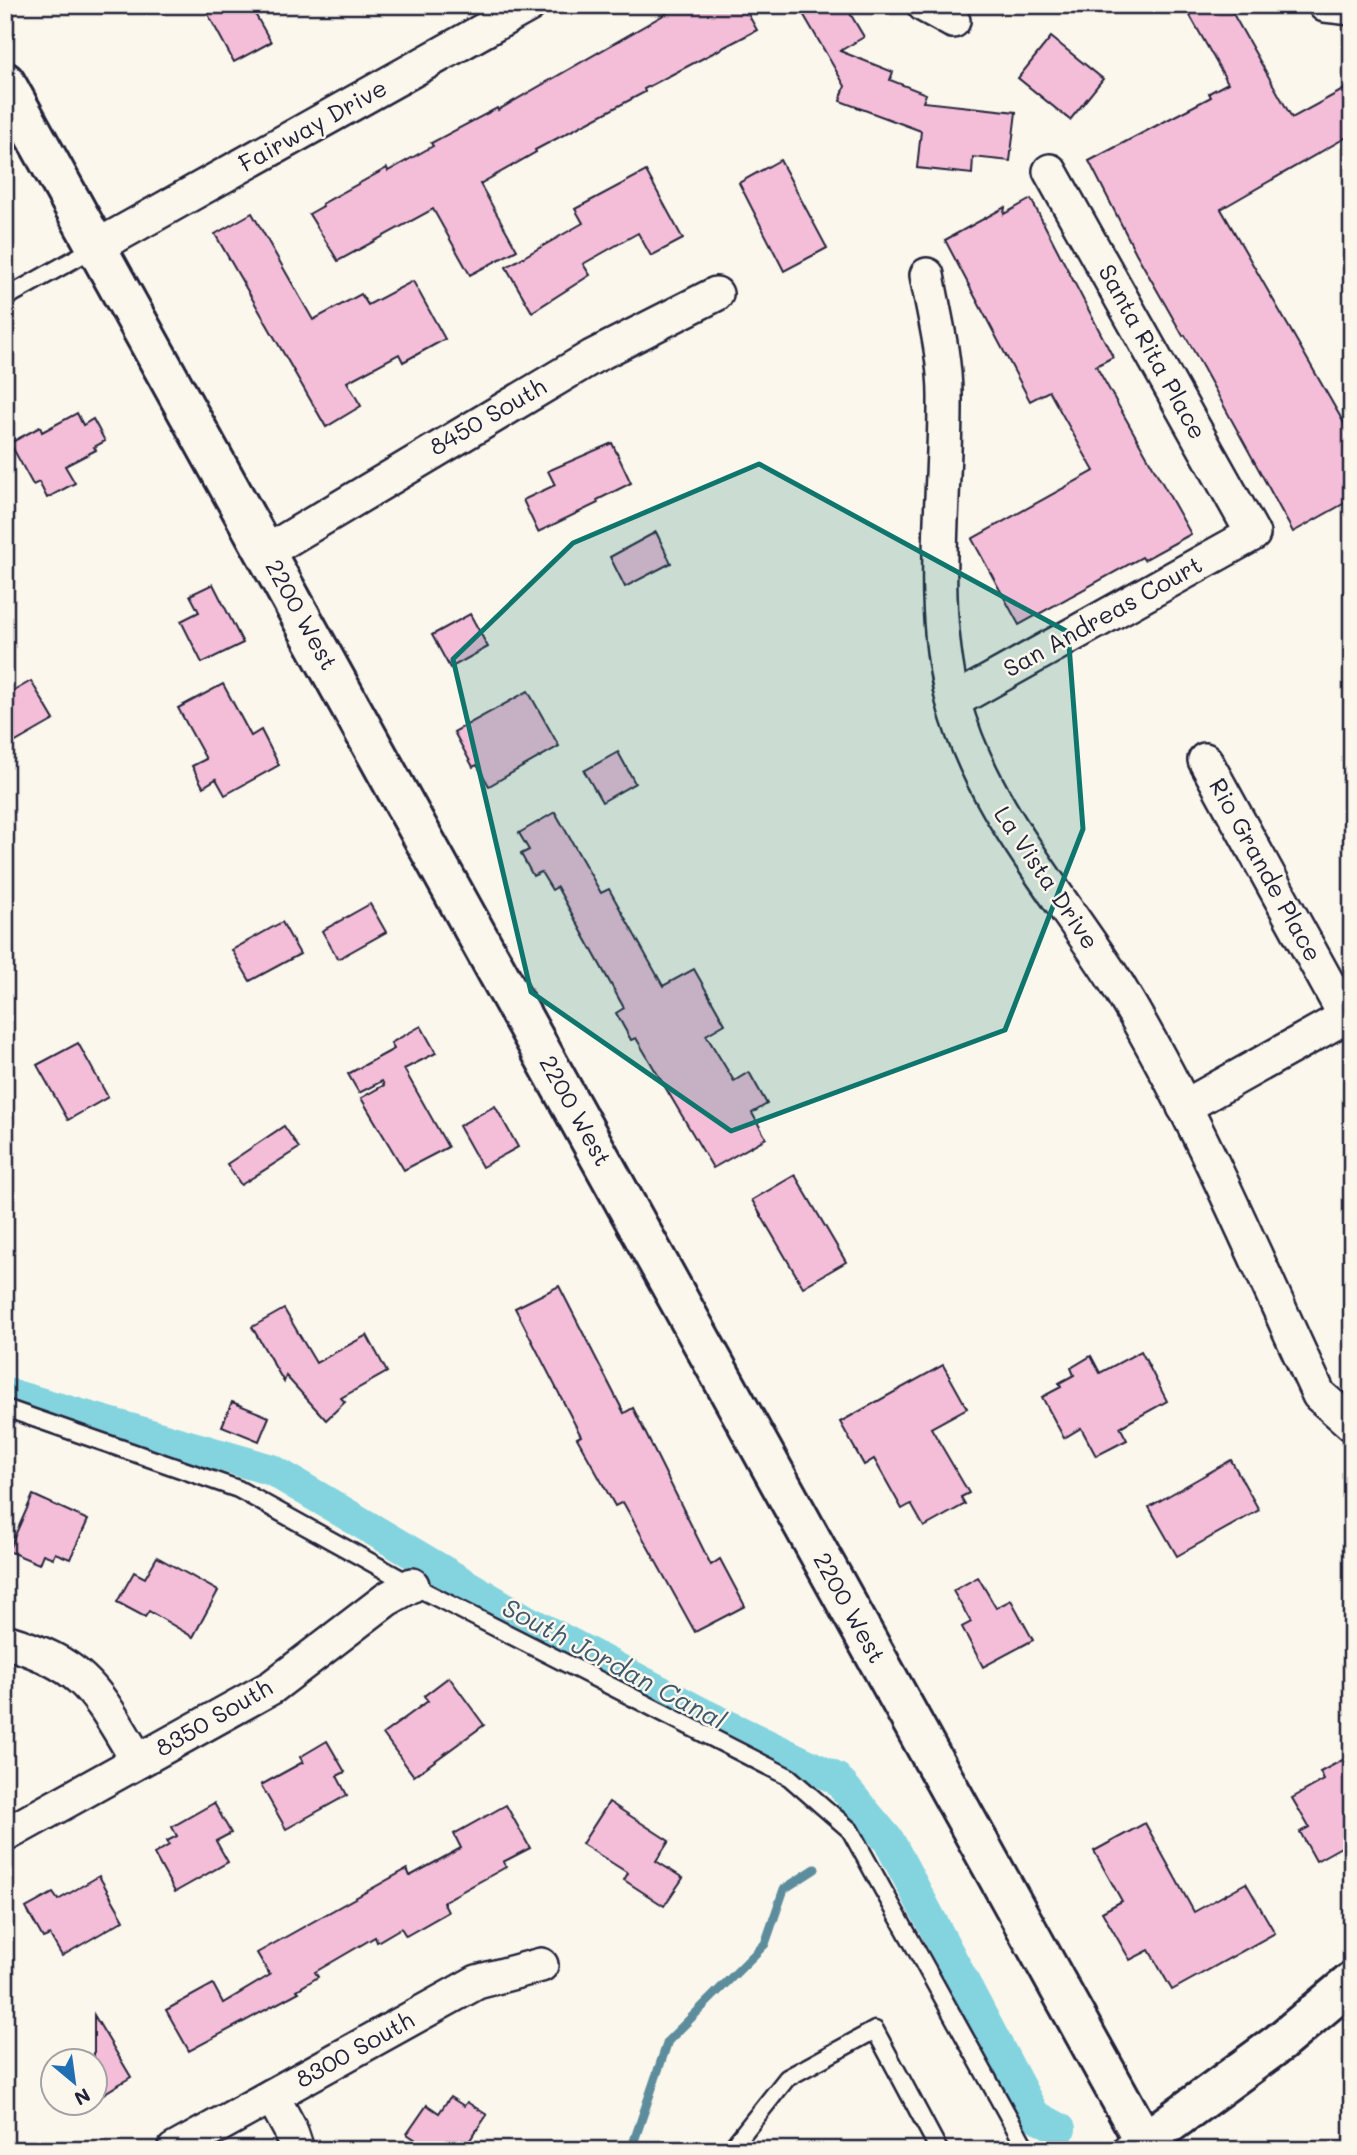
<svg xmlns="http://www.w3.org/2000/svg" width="1357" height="2155" font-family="Mali,sans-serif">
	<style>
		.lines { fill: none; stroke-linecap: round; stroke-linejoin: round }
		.stream { stroke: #5d8d9d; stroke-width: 9 }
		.canal { stroke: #84d4df; stroke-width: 32 }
		.building { fill: #f4bed9; stroke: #22223b; stroke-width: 2 }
		.service-casing { stroke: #22223b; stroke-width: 21 }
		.minor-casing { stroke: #22223b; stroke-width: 38 }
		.tertiary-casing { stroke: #22223b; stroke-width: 44 }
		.service { stroke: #fbf7ec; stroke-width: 16 }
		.minor { stroke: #fbf7ec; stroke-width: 33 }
		.tertiary { stroke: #fbf7ec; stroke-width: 38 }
		.tram { stroke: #22223b; stroke-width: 2 }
		.marked { fill: #0f766e; fill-opacity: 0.2; stroke: #0f766e; stroke-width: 5; stroke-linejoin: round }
		.labels { text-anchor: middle; stroke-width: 5; stroke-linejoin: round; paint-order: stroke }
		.street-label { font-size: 24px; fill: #22223b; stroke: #fbf7ec }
		.water-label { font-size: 26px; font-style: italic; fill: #3f576c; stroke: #fbf7ec }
	</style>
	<rect width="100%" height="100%" fill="#fbf7ec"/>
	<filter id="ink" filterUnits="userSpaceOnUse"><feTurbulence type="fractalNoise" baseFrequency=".0143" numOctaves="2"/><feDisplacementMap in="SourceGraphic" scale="14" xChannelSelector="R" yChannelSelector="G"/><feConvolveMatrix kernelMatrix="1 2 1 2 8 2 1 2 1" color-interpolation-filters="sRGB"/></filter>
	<g filter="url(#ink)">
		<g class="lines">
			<polyline class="stream" points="631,2150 668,2041 765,1944 784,1889 815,1869"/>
			<polyline class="canal" points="5,1393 272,1470 529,1622 701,1713 837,1779 889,1841 1034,2115 1060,2129"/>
		</g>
		<g class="building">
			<polygon points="203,5 250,5 271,42 234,62"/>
			<polygon points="681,5 743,5 757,30 644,89 645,92 535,150 536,152 480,184 517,250 470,275 433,209 338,261 309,214 323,206 322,204 387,168 388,171 433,146 431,143 497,108 498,110"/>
			<polygon points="798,5 845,5 864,37 840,51 893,72 890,80 926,94 923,102 1016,112 1010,161 973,157 972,174 917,168 921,131 840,101 845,86"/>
			<polygon points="1184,5 1228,5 1292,118 1352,85 1352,134 1221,209 1352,437 1352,499 1293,532 1185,335 1183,336 1136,253 1089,161 1211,97 1209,93 1228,83"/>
			<polygon points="1051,37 1103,79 1070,120 1018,78"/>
			<polygon points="780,160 827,248 784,271 739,183"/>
			<polygon points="646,171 683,239 651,256 638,233 583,264 590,275 532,312 506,267 583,223 575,209"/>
			<polygon points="1031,199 1113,357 1096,366 1191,534 1144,560 1142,557 1019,625 972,539 1094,471 1049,391 1030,401 945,240 1005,207 1004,214"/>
			<polygon points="252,213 313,320 361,294 368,305 413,281 445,339 403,362 399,354 347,382 361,406 326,427 215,234"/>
			<polygon points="77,413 83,425 93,419 105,441 94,447 96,450 65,466 75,483 47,498 39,482 33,485 10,443 40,427 42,432"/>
			<polygon points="612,443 631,483 597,500 598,503 538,532 523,500 555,485 548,471"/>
			<polygon points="656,532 671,563 625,587 610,557"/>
			<polygon points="213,584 243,643 202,663 181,621 199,612 190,595"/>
			<polygon points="470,614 488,647 450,668 432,635"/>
			<polygon points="31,681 54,720 5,748 5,696"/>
			<polygon points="223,684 251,736 261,730 279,765 225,795 216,779 203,787 192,766 206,759 178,708"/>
			<polygon points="528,691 559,746 489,786 477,765 473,767 454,732"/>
			<polygon points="618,752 635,783 602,802 584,771"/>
			<polygon points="555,812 601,893 609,889 663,986 694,969 725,1024 706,1035 734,1081 749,1072 767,1104 752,1113 766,1138 713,1168 636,1038 631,1040 616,1013 624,1008 557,887 552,890 541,872 533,876 521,854 529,850 519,833"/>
			<polygon points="370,904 386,932 338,959 322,931"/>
			<polygon points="282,922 300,954 250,981 232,950"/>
			<polygon points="421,1026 436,1053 404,1069 448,1147 404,1170 361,1098 384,1085 382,1081 359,1093 348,1074 394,1049 391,1043"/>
			<polygon points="78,1043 108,1097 68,1120 37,1065"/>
			<polygon points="495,1106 518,1147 482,1167 459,1126"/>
			<polygon points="284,1126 299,1148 241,1185 227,1164"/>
			<polygon points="795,1175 846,1262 803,1287 752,1200"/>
			<polygon points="559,1286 624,1413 633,1408 711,1565 720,1559 745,1606 695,1632 623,1502 615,1506 577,1438 581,1436 515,1308"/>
			<polygon points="284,1309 316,1363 367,1335 387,1372 341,1398 345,1402 326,1420 286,1376 284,1382 252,1327"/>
			<polygon points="1141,1351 1167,1401 1120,1427 1127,1440 1096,1456 1081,1428 1064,1438 1042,1397 1061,1387 1059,1383 1074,1375 1071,1368 1091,1356 1100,1373"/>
			<polygon points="943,1365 967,1408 931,1428 969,1493 961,1497 965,1504 924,1527 911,1504 902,1509 874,1459 864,1465 840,1422"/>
			<polygon points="232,1402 269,1417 259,1441 222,1426"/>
			<polygon points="1231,1460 1259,1510 1177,1556 1149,1507"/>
			<polygon points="33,1495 88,1520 70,1559 55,1553 53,1558 43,1554 39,1564 8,1551"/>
			<polygon points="157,1557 218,1591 193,1637 149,1611 145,1617 117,1602 134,1572 145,1578"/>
			<polygon points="978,1577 996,1608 1011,1600 1033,1640 983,1667 962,1627 971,1622 953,1591"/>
			<polygon points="449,1677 484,1725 414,1776 383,1734 428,1701 424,1696"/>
			<polygon points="327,1741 345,1772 337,1776 347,1795 286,1829 261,1785 303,1762 300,1757"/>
			<polygon points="1352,1755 1352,1841 1316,1861 1300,1832 1309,1827 1292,1798 1324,1780 1320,1772"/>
			<polygon points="609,1802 669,1841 656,1861 683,1878 664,1906 624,1880 628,1873 582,1844"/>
			<polygon points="214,1803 231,1833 216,1841 228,1862 175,1892 154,1854 169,1845 167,1841 177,1836 172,1827"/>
			<polygon points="506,1805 530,1848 503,1862 506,1867 443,1902 448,1912 406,1936 401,1928 377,1942 375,1937 315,1972 318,1977 297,1990 299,1992 189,2051 166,2010 213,1984 223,2003 270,1975 257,1953 407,1869 410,1876 461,1848 454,1834"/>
			<polygon points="1145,1823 1194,1912 1246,1883 1275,1933 1172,1990 1149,1950 1130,1960 1102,1912 1122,1901 1094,1851"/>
			<polygon points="99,1876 124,1920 62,1956 50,1935 43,1938 26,1908 53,1893 58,1900"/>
			<polygon points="94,2015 131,2077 103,2094 94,2079"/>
			<polygon points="450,2097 464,2106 467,2102 487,2115 463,2150 431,2150 407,2134 427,2105 439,2113"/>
		</g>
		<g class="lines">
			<defs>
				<g id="service">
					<polyline points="5,298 96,247"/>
					<polyline points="5,1408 238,1489 412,1585 789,1777 850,1830 1027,2150"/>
					<polyline points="730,2150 787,2078 875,2030 939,2150"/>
				</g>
				<g id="minor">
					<polyline points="924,5 953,21"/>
					<polyline points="1325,5 1352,8"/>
					<polyline points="96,247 529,5"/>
					<path d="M927 275C934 314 945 355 945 396 946 498 928 599 953 700 981 807 1059 892 1117 984 1196 1114 1255 1258 1319 1395L1352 1424"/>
					<polyline points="266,552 592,357 716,294"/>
					<polyline points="954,701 1253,534 1050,171"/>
					<polyline points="1205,760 1346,1017"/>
					<polyline points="1184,1107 1352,1013"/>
					<path d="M5 1641C88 1666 96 1692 138 1761"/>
					<polyline points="5,1835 272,1687 387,1599 412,1585"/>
					<polyline points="272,2096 290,2129 297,2150"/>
					<polyline points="174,2150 477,1982 541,1965"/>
				</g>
				<g id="tertiary">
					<polyline points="5,82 1123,2103 1144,2141 1154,2150"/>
					<polyline points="1133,2150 1279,2043 1352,1982"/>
				</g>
			</defs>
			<use href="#service" class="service-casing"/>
			<use href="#minor" class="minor-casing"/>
			<use href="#tertiary" class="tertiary-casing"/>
			<use href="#service" class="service"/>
			<use href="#minor" class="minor"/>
			<use href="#tertiary" class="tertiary"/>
			<polyline class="tram" points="1345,2150 1352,2142"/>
		</g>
	</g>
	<path class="marked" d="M759 464 1068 632 1083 829 1005 1030 731 1131 531 992 453 659 573 543Z"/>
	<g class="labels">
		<g class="street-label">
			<text transform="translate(313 126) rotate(-29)" y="8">Fairway Drive</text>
			<text transform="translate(1152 352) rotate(61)" y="8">Santa Rita Place</text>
			<text transform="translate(488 417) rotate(-30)" y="8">8450 South</text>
			<text transform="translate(301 615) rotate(61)" y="8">2200 West</text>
			<text transform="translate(1103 617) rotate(-29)" y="8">San Andreas Court</text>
			<text transform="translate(1265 870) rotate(61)" y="8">Rio Grande Place</text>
			<text transform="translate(1046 878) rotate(56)" y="8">La Vista Drive</text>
			<text transform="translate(575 1111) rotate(61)" y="8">2200 West</text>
			<text transform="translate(849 1608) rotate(61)" y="8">2200 West</text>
			<text transform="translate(214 1718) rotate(-30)" y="8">8350 South</text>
			<text transform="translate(355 2050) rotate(-29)" y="8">8300 South</text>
		</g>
		<g class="water-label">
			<text transform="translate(614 1664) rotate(28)" y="9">South Jordan Canal</text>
		</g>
	</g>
	<rect width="1357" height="2155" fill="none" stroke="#fbf7ec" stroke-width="28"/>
	<rect x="14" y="14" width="1329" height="2127" fill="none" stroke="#22223b" stroke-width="2.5" filter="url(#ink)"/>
	<g transform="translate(74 2082) rotate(151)"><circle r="33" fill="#fbf7ec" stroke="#a4a2a5" stroke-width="2"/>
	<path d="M0-5L12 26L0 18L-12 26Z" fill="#1f6fb2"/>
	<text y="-10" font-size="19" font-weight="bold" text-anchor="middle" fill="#22223b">N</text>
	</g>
</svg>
